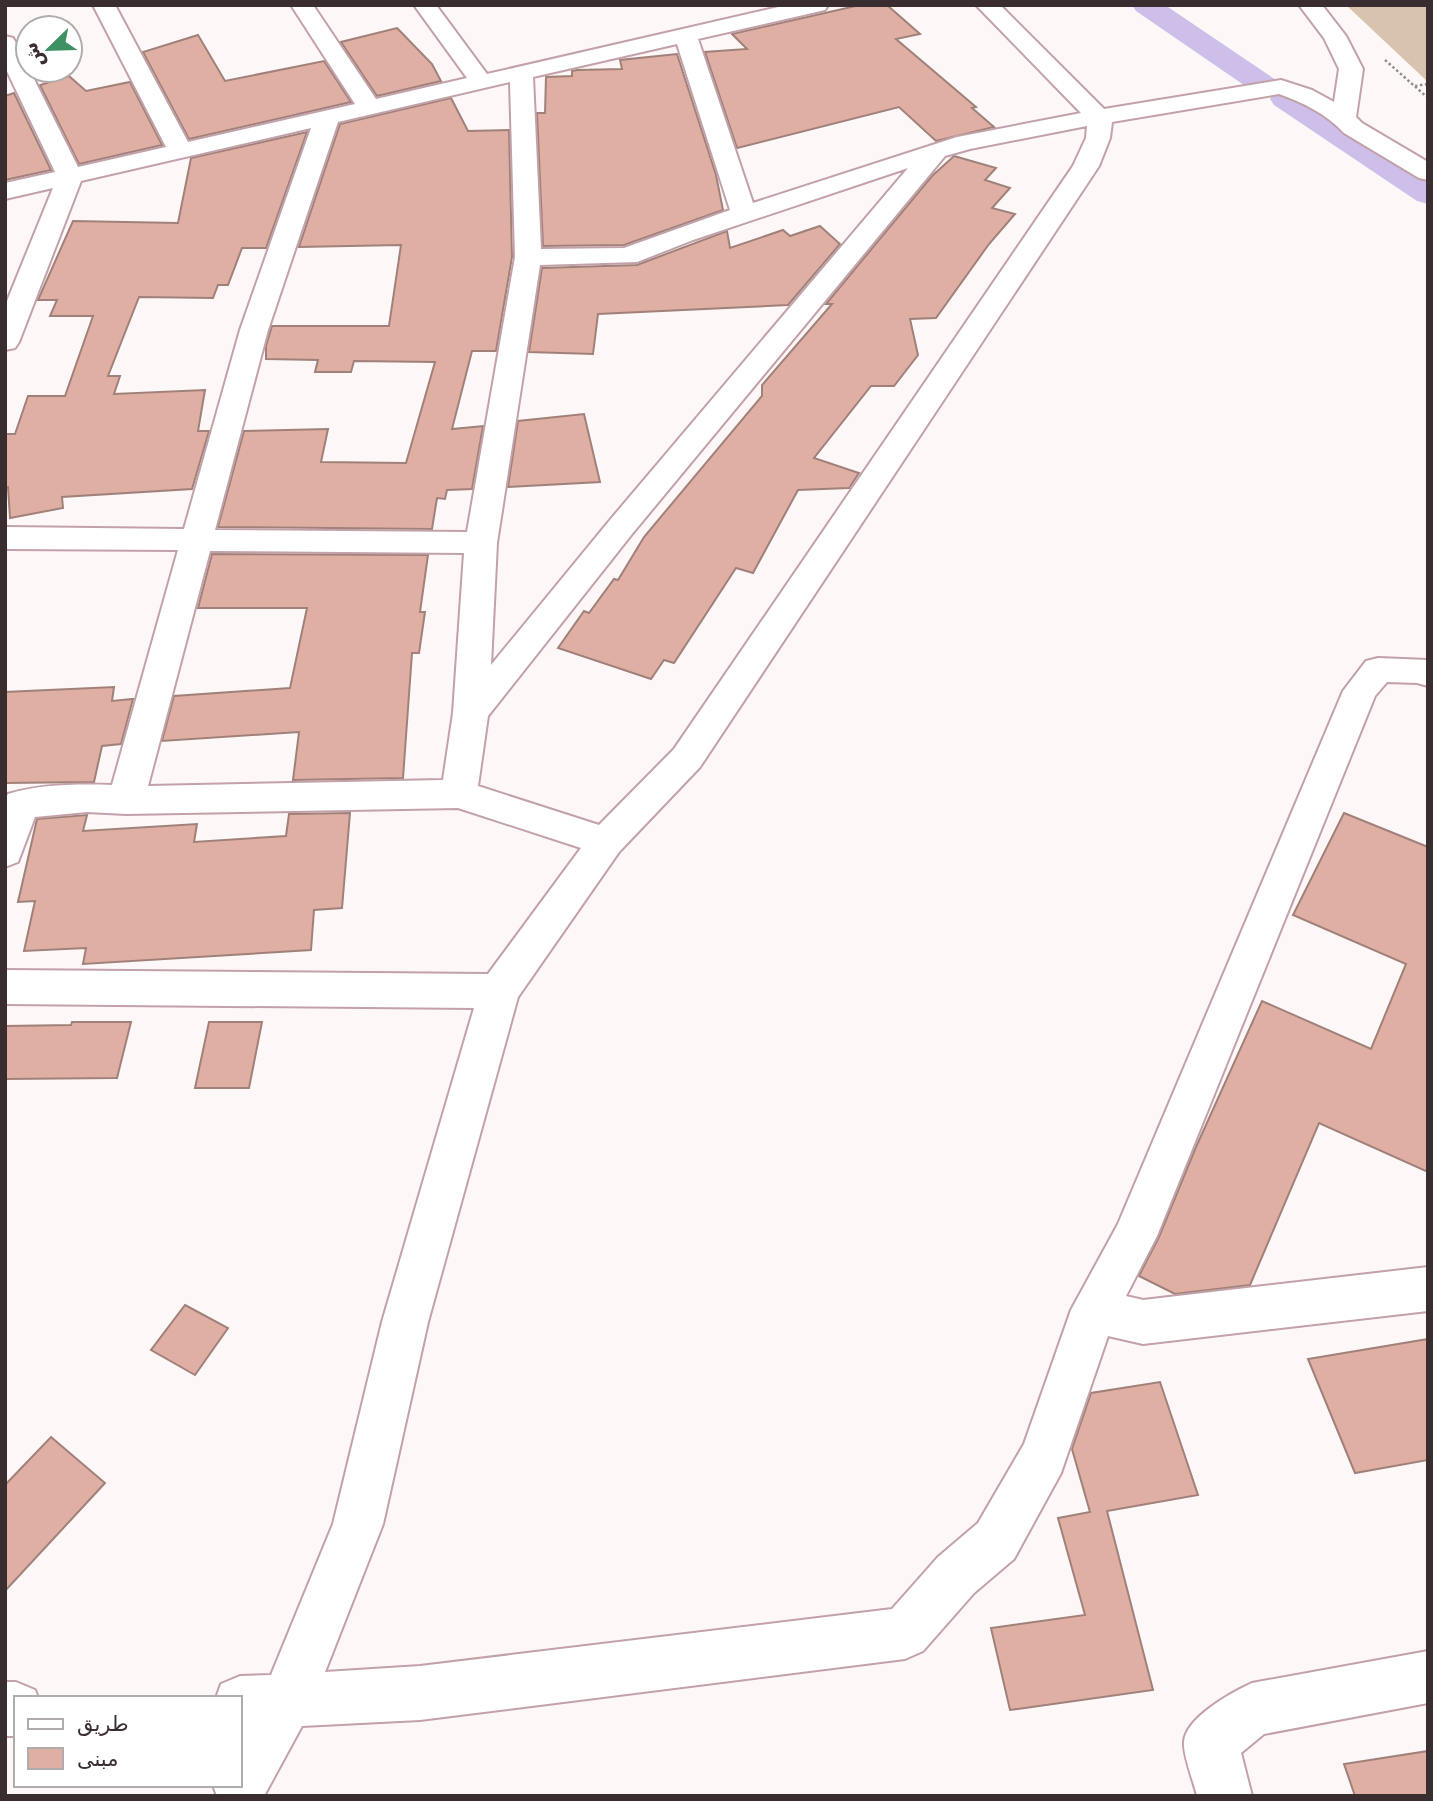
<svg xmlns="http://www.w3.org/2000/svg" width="1433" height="1801" font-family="'DejaVu Sans',Cairo,sans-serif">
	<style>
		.green { fill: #d8c3af }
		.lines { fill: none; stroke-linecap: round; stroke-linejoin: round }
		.canal { fill: #cdbfe9; fill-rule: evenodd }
		.building { fill: #e0afa3; stroke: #a0817a; stroke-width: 2 }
		.street-casing { stroke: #c2a1a9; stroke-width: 4 }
		.path { stroke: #968c8e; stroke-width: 2.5; stroke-dasharray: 2.5 2.5; stroke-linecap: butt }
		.street { fill: #fff; fill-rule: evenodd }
	</style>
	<rect width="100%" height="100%" fill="#fef7f8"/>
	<polygon class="green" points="1346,5 1428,5 1428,82"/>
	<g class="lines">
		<polygon class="canal" points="1132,5 1165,5 1279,82 1283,88 1281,91 1296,93 1428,179 1428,204 1417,201 1274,105 1270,99 1272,96 1257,94 1136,11"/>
	</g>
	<g class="building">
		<polygon points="860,5 887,5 920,34 896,39 976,107 972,108 994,127 936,141 899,107 737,148 705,52 747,49 732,34"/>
		<polygon points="397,28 432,64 441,81 377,96 341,42"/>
		<polygon points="198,35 225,81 324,61 351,102 189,139 143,52"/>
		<polygon points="677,54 716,175 723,210 624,245 543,246 537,113 545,113 546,77 572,76 572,71 577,70 622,69 620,60"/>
		<polygon points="69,76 86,91 130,82 162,145 79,164 40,85"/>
		<polygon points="14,93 51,170 5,180 5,96"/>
		<polygon points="451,98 468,131 509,130 512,257 496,351 472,351 452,429 483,426 472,489 447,490 445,499 437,498 432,529 218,527 244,431 328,429 321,462 406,463 435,362 354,361 351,372 315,372 318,360 266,359 266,346 272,326 389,326 401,245 299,247 340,124"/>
		<polygon points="307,132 266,248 242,248 228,285 218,285 213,298 139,297 108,376 120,376 114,394 205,390 198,431 209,431 192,489 62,497 63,508 10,518 8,487 5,488 5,434 15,434 28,396 65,396 93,316 50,316 57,300 38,300 73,221 178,223 191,158"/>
		<polygon points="954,156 996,168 985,180 1010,188 992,208 1015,214 989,244 936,318 910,319 918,355 894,386 871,386 814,458 859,473 849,488 798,490 753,573 736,568 674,663 664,660 651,679 558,648 584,611 589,613 614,579 618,580 644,537 762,396 762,385 832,304 826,304 932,176"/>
		<polygon points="820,226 840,244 788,305 598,314 593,354 529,352 542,268 637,265 727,231 730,248 783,230 790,236"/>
		<polygon points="584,414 600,482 508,487 518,421"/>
		<polygon points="212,554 428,555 420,612 425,612 419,653 412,653 403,778 293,780 299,732 162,741 174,696 290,688 307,608 198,608"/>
		<polygon points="114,687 112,701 133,699 121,744 102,746 94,782 5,783 5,692"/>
		<polygon points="350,813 342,908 314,910 311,950 83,964 86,948 24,951 35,901 18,902 37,819 87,815 83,831 197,824 194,842 286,836 289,814"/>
		<polygon points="1344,813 1428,847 1428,1172 1319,1123 1250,1285 1175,1294 1139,1276 1159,1237 1196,1147 1262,1001 1371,1049 1406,964 1293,915"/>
		<polygon points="72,1022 131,1022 117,1078 5,1079 5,1026 71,1025"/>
		<polygon points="209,1022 262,1022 249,1088 195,1088"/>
		<polygon points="185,1305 228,1328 195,1375 151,1350"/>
		<polygon points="1428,1339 1428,1460 1355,1473 1308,1359"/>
		<polygon points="1160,1382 1198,1495 1107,1511 1153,1690 1010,1710 991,1628 1085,1615 1058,1518 1090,1512 1072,1449 1091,1393"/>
		<polygon points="51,1437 105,1483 5,1591 5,1485"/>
		<polygon points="1428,1751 1428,1796 1355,1796 1344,1764"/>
	</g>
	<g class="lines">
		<defs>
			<g id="street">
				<path d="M93 5H115L188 142 355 104 291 5H313L376 99 467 78 414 5H436L487 74 787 5H828L825 10 698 39 753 203 957 137 1081 113 976 5H1000L1104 109 1281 80 1312 90 1334 102 1339 69 1324 38 1299 5H1322L1346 36 1363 69 1356 117 1362 123 1428 162V180L1419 178 1344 133C1328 115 1302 102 1279 94L1112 122 1110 138 1099 166 700 767 619 852 518 997 428 1322 383 1524 325 1672 420 1666 892 1609 938 1557 978 1523 1024 1444 1071 1310 1118 1224 1343 691 1366 661 1378 658 1428 660V686L1417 683 1387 682 1375 696 1157 1236 1126 1296 1143 1300 1428 1267V1311L1143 1344 1108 1336 1061 1473 1014 1559 974 1593 923 1651 905 1659 420 1720 302 1726 264 1796H217L213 1785H240V1698H216L221 1684 240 1676 271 1675 333 1524 382 1322 474 1008 5 1004V970L488 974 581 848 458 808 126 814 87 812 35 817 18 862 5 867V799L8 794C40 784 78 784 112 785L178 550 5 549V527L184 529 240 330 311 128 81 181 19 342 15 348 5 350V306L53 188 5 199V183L55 172 5 67V36L13 38 16 43 78 167 166 147ZM677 44 730 210 624 248 541 249 533 77ZM510 82 515 257 467 532 215 530 268 330 338 122ZM1087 126 1086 138 1073 166 674 749 599 825 478 786 488 716 632 534 945 156 970 149ZM908 168 610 520 491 665 497 543 540 265 637 262 693 240ZM210 551 464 553 453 713 443 780 148 786Z"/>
				<path d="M1428 1651V1703L1264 1734 1241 1753 1252 1796H1197C1194 1782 1183 1756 1184 1742 1185 1718 1232 1692 1252 1683Z"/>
				<polygon points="5,1682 16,1682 35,1690 38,1698 16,1698 16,1736 5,1736"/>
			</g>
		</defs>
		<use href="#street" class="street-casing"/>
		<g class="path">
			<polyline points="1385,60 1428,98"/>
			<polyline points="1415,86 1428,84"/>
		</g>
		<use href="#street" class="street"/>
	</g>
	<rect width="1433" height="1801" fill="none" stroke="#3a2d30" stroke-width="14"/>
	<rect x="14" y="1696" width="228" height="91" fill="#ffffff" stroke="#b0abac" stroke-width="2"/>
	<rect x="28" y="1719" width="35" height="10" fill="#ffffff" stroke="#b0abac" stroke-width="2"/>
	<text x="77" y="1731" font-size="21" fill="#3a2d30">طريق</text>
	<rect x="28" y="1748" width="35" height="21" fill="#e0afa3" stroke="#b0abac" stroke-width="2"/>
	<text x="77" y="1766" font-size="21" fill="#3a2d30">مبنى</text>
	<g transform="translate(49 49) rotate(247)"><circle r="33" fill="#ffffff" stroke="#b0abac" stroke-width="2"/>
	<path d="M0-5L12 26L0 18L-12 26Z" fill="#3d9163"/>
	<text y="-10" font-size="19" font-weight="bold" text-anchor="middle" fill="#3a2d30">ش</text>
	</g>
</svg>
